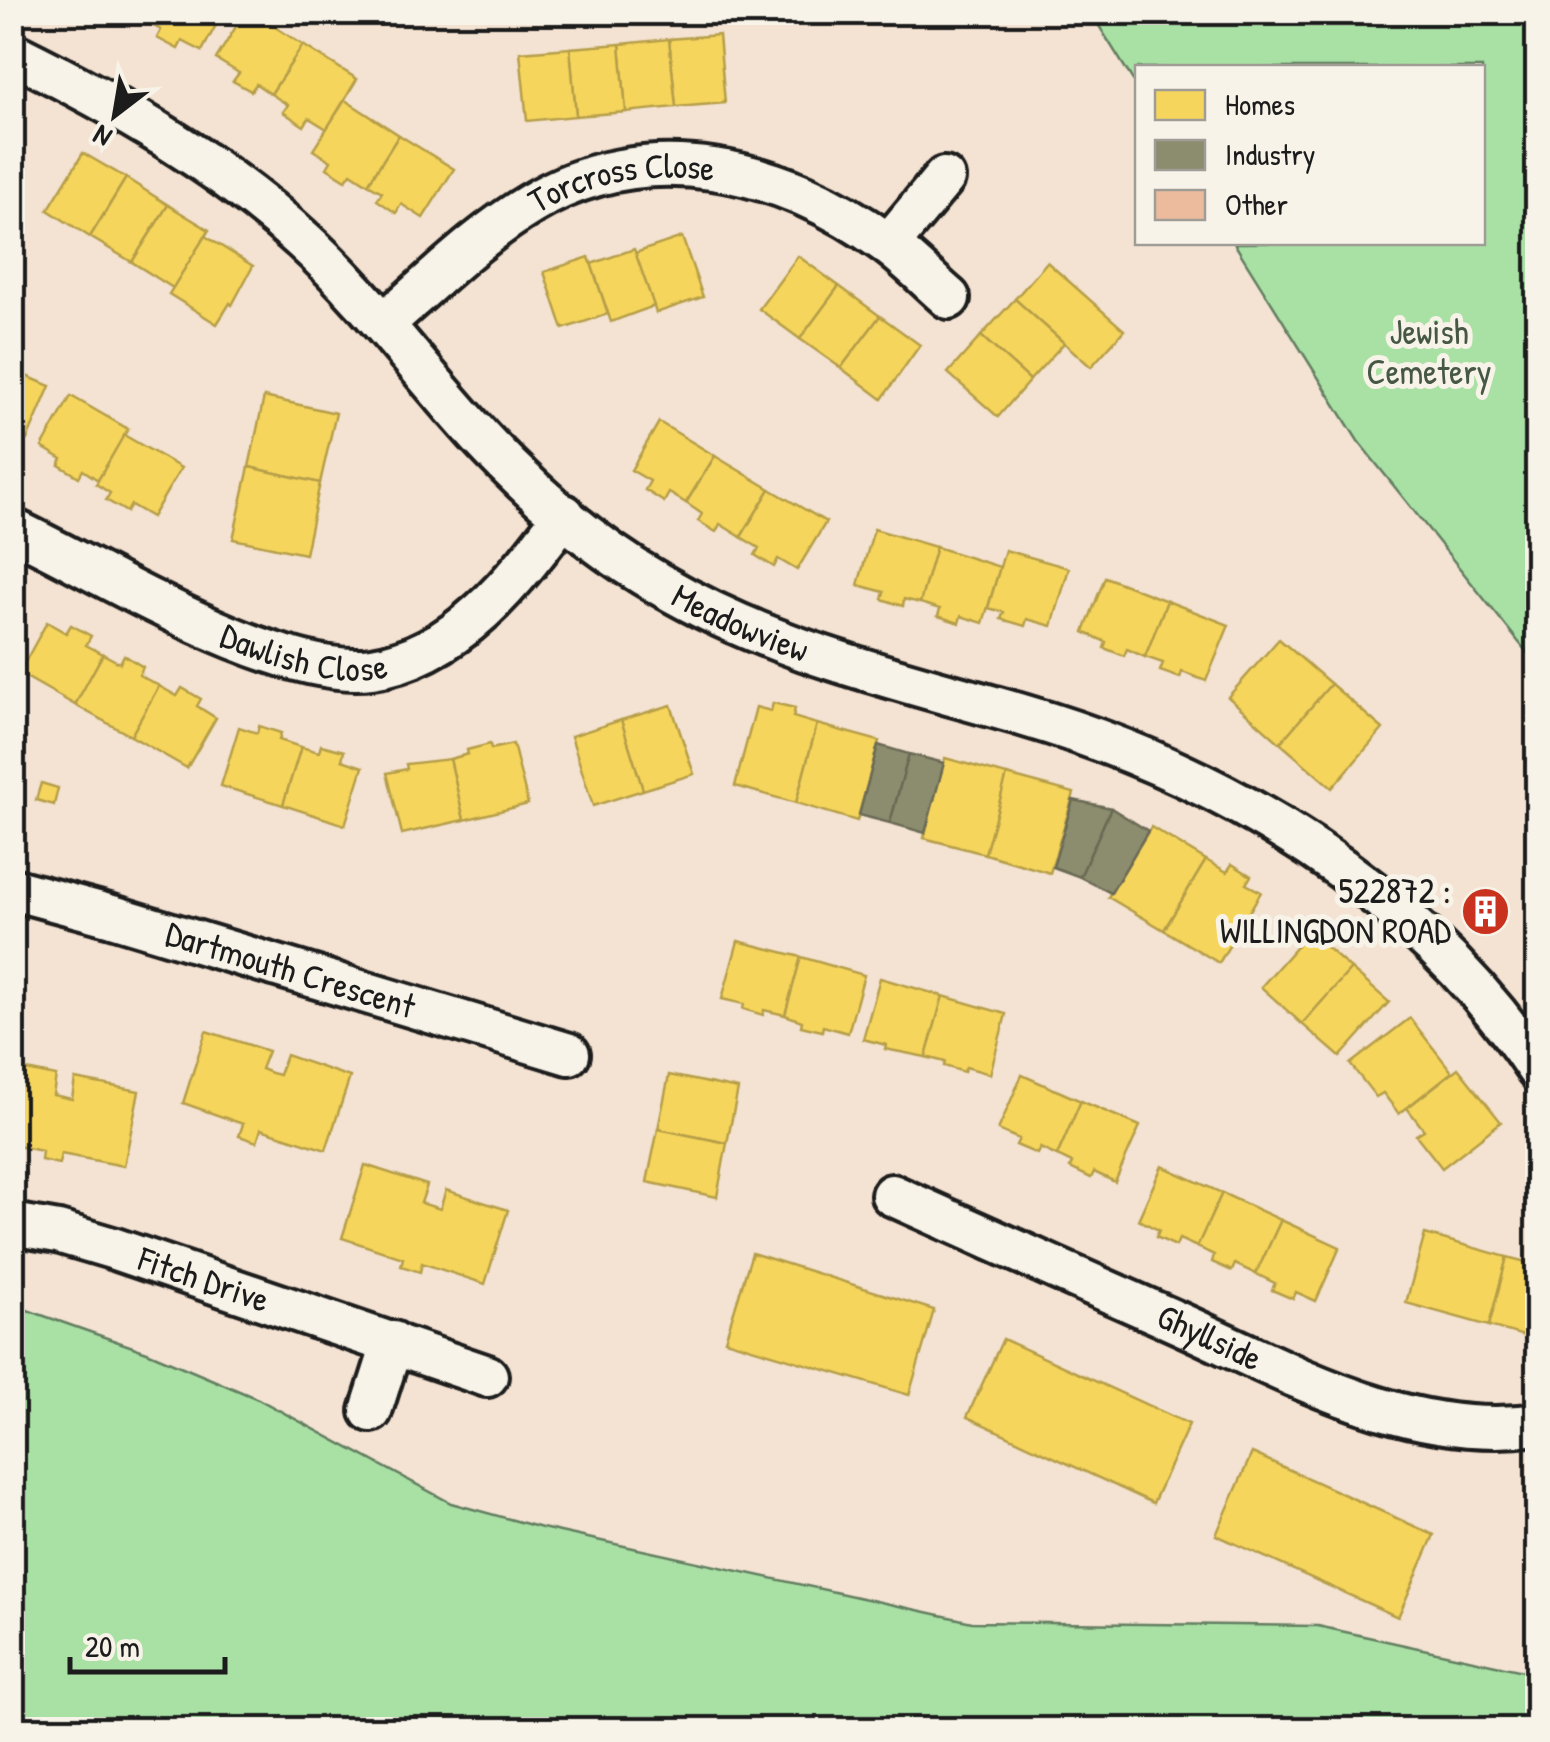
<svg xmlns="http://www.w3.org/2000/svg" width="1550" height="1742" font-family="'Patrick Hand',sans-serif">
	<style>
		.green { fill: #a9e1a5; stroke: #627e60; stroke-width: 2.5 }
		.homes { fill: #f6d55c; stroke: #b59e49; stroke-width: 2.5 }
		.industry { fill: #8c8c6e; stroke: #6a6a55; stroke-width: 2.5 }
		.building { fill: #ecba9d; stroke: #1c1c1c; stroke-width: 2.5 }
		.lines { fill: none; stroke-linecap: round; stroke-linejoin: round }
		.minor-casing { stroke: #1c1c1c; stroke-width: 48 }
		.minor { stroke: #f7f3e8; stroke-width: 40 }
		.labels { text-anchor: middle; stroke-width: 10; stroke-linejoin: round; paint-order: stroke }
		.street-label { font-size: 35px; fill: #1c1c1c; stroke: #f7f3e8 }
		.park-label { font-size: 35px; fill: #465745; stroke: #f7f3e8 }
		.poi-label { font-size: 35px; fill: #1c1c1c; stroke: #f7f3e8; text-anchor: end }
	</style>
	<rect width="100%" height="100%" fill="#f4e2d2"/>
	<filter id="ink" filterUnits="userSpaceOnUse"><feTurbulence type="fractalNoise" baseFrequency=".01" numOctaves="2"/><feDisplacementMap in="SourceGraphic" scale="20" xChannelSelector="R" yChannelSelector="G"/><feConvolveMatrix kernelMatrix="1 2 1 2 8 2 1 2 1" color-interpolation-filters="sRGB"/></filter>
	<g filter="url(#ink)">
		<g class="green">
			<polygon points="1091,13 1537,13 1537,665 1358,441 1234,243 1482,242 1482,68 1138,68 1137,87"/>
			<polygon points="13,1305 147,1352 258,1399 451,1503 542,1528 972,1622 1318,1626 1537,1674 1537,1729 13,1729"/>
		</g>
		<g class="homes">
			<polygon points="148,12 223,12 202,51 182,41 178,49 157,38 161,30 144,21"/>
			<polygon points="245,12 252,12 303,45 271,94 256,84 251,91 233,81 239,73 216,59"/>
			<polygon points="719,35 725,103 676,107 669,39"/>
			<polygon points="669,39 676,107 626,112 620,44"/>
			<polygon points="620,44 626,112 576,116 570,48"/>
			<polygon points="303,45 357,79 327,129 309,118 304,126 283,112 288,105 271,94"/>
			<polygon points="570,48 576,116 527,121 520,52"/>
			<polygon points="345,100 399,135 368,184 351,173 346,180 327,168 331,161 313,150"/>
			<polygon points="399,135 454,169 423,218 401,204 396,213 377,200 382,192 368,184"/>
			<polygon points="83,153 126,178 90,237 48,210"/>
			<polygon points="126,178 168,205 132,262 90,237"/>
			<polygon points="168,205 209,230 173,288 132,262"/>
			<polygon points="205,236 253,266 232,305 230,303 217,324 169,294"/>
			<polygon points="682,237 703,297 656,313 635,253"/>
			<polygon points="634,249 654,306 611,322 591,264"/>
			<polygon points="798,256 839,286 800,339 759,309"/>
			<polygon points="589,257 608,314 563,329 544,272"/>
			<polygon points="1047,262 1124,330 1091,367 1015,299"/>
			<polygon points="839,286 880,316 841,368 800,339"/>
			<polygon points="1015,299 1064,343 1030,380 981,336"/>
			<polygon points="880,316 920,345 882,399 841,368"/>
			<polygon points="981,336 1030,380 998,417 948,373"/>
			<polygon points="12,370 50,386 27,440 12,434"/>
			<polygon points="71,396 128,429 98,480 83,470 79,477 59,465 62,459 42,447"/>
			<polygon points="264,397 336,413 320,483 249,467"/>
			<polygon points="659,422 715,456 686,503 669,493 664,502 645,490 650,481 631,470"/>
			<polygon points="124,435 181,468 152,517 131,505 127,512 106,500 110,493 96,484"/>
			<polygon points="715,456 770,489 741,537 720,524 716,532 698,521 702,514 686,503"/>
			<polygon points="249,467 320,483 305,554 233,539"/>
			<polygon points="770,489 826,522 797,570 778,559 774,567 755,555 759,548 741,537"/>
			<polygon points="874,529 936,547 920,603 904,599 903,606 882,599 884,592 858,585"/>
			<polygon points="936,547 1000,567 983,623 961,616 959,623 938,616 940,609 920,603"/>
			<polygon points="1005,550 1069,568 1052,626 1027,619 1025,626 1001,619 1004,612 988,608"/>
			<polygon points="1105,577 1167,601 1145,657 1127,649 1124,656 1104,648 1106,642 1084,632"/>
			<polygon points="1167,601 1229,625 1206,681 1182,672 1180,678 1160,671 1163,663 1145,657"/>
			<polygon points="47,622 66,633 71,625 91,636 86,645 103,654 75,705 19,673"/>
			<polygon points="1279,639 1331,684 1280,743 1228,697"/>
			<polygon points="103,654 120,663 124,655 143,667 139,675 159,686 131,736 75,705"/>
			<polygon points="1331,684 1383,729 1332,788 1280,743"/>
			<polygon points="159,686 177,696 182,688 201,699 197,706 216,718 187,768 131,736"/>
			<polygon points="773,703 795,708 793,717 817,724 796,803 735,786 756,707 771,711"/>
			<polygon points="671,705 694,774 643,790 621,720"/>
			<polygon points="621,720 643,790 593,806 571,736"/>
			<polygon points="817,724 879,741 857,821 796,803"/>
			<polygon points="259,726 281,733 279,740 301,747 283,805 221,786 239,727 257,733"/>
			<polygon points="490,744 491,749 513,744 528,804 464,820 450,759 468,754 467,750"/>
			<polygon points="321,745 344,751 342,760 363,767 345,825 283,805 301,747 319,752"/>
			<polygon points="945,758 1007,775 985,854 924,838"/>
			<polygon points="450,759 464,820 402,834 387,773 407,769 406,764"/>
			<polygon points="1007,775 1074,793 1050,873 985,854"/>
			<polygon points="41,783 58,788 54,805 36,800"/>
			<polygon points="1151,827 1206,860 1164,930 1108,897"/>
			<polygon points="1206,860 1227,872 1232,864 1251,876 1246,884 1261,892 1219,963 1164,930"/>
			<polygon points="1309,932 1351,969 1302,1024 1261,987"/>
			<polygon points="738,941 801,957 785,1015 764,1010 763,1015 743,1009 744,1004 722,999"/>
			<polygon points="801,957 864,975 848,1033 823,1026 822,1031 801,1026 802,1021 785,1015"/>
			<polygon points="1351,969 1389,1002 1340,1057 1302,1024"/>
			<polygon points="880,978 943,996 926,1057 885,1049 886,1045 863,1039"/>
			<polygon points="943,996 1006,1014 990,1074 966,1067 964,1072 944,1066 945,1062 926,1057"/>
			<polygon points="1410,1018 1452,1072 1399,1114 1383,1093 1376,1097 1350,1064"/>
			<polygon points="206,1031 268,1051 261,1069 271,1073 279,1075 286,1055 350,1077 326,1150 261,1129 257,1142 239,1136 243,1124 183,1103"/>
			<polygon points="12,1067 56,1076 53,1095 72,1099 75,1079 139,1091 124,1166 61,1154 59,1164 41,1160 42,1151 12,1145"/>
			<polygon points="1458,1068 1501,1122 1442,1168 1416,1135 1424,1130 1407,1108"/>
			<polygon points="669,1075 738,1089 727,1143 658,1129"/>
			<polygon points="1022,1075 1081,1101 1057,1156 1040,1148 1037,1154 1016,1145 1019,1139 998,1130"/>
			<polygon points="1081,1101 1140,1126 1115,1182 1094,1172 1091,1178 1070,1168 1072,1163 1057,1156"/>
			<polygon points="658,1129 727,1143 717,1197 647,1182"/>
			<polygon points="365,1165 427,1185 421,1203 440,1209 446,1190 508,1210 485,1284 422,1263 420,1272 401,1266 403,1258 342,1238"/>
			<polygon points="1162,1166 1222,1193 1197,1247 1179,1239 1176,1246 1156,1237 1159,1230 1138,1220"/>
			<polygon points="1222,1193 1281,1220 1256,1274 1235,1264 1232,1271 1212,1262 1214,1255 1197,1247"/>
			<polygon points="1281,1220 1340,1247 1316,1301 1296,1292 1293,1299 1272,1290 1275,1283 1256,1274"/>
			<polygon points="1425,1234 1507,1257 1489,1326 1406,1303"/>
			<polygon points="752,1253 934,1310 909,1395 725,1340"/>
			<polygon points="1507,1257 1538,1265 1538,1340 1489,1326"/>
			<polygon points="1003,1339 1189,1424 1153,1503 967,1417"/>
			<polygon points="1252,1453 1434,1535 1398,1617 1216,1535"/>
		</g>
		<g class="industry">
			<polygon points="878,745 909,754 890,823 859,815"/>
			<polygon points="909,754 944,763 925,833 890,823"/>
			<polygon points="1073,800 1111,808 1080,877 1053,867"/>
			<polygon points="1111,808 1148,831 1111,893 1080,877"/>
		</g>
		<polygon class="building" points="1484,897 1500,909 1489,926 1472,914"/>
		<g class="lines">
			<defs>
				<g id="minor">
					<path id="s1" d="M12 53C115 104 220 163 304 241 369 300 420 372 480 437 532 493 594 547 661 585 773 651 899 679 1022 715 1225 774 1420 892 1538 1070"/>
					<polyline points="889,244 944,178"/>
					<path id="s2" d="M384 323C432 282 476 237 531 204 645 134 785 168 886 243 908 259 928 280 949 298"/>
					<path id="s3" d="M12 529C101 571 277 681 372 668 457 656 516 579 564 515"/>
					<path id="s4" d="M12 889 112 916 569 1054"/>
					<path id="s5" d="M892 1195C985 1237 1077 1278 1170 1319 1285 1370 1408 1443 1538 1424"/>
					<path id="s6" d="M12 1224 58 1232 112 1248 487 1376"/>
					<polyline points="371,1411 393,1342"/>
				</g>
			</defs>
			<use href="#minor" class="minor-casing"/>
			<use href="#minor" class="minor"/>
		</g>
	</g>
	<defs>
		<symbol id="building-disc" viewBox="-11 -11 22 22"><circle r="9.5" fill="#c8321e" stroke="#f7f3e8"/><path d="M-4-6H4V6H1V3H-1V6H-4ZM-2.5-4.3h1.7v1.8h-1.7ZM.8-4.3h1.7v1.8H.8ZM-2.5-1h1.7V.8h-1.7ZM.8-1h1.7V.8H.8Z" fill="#fff"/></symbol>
	</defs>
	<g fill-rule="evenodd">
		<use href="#building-disc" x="1458" y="884" width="55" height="55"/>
	</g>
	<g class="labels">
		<g class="street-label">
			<text dy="12" stroke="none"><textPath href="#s2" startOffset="285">Torcross Close</textPath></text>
			<text dy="12" stroke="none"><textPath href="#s1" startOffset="935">Meadowview</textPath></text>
			<text dy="12" stroke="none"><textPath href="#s3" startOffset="320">Dawlish Close</textPath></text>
			<text dy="12" stroke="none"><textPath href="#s4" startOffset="290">Dartmouth Crescent</textPath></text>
			<text dy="12" stroke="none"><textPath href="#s6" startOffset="200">Fitch Drive</textPath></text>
			<text dy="12" stroke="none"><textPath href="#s5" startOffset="348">Ghyllside</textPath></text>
		</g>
		<g class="park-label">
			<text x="1429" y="344">Jewish<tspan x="1429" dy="40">Cemetery</tspan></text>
		</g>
		<g class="poi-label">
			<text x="1451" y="903">522872 :<tspan x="1451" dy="40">WILLINGDON ROAD</tspan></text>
		</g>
	</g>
	<rect width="1550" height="1742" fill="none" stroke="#f7f3e8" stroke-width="50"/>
	<rect x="25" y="25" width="1500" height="1692" fill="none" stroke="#1c1c1c" stroke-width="4" filter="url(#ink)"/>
	<rect x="1135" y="65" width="350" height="180" fill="#f7f3e8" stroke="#9f9d96" stroke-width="2.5"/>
	<rect x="1155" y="90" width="50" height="30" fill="#f6d55c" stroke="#9f9d96" stroke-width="2.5"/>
	<text x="1225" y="115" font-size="30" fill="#1c1c1c">Homes</text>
	<rect x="1155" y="140" width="50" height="30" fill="#8c8c6e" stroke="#9f9d96" stroke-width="2.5"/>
	<text x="1225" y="165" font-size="30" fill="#1c1c1c">Industry</text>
	<rect x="1155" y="190" width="50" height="30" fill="#ecba9d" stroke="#9f9d96" stroke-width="2.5"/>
	<text x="1225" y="215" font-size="30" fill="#1c1c1c">Other</text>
	<g transform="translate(115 115) rotate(211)" stroke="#f7f3e8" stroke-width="8" paint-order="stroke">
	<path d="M0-8L18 38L0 25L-18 38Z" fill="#1c1c1c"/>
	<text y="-15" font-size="28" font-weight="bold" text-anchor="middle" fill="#1c1c1c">N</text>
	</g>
	<path d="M70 1657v15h155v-15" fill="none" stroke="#1c1c1c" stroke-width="5"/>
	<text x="85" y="1657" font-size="30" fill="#1c1c1c" stroke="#f7f3e8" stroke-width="8" paint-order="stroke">20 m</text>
</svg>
